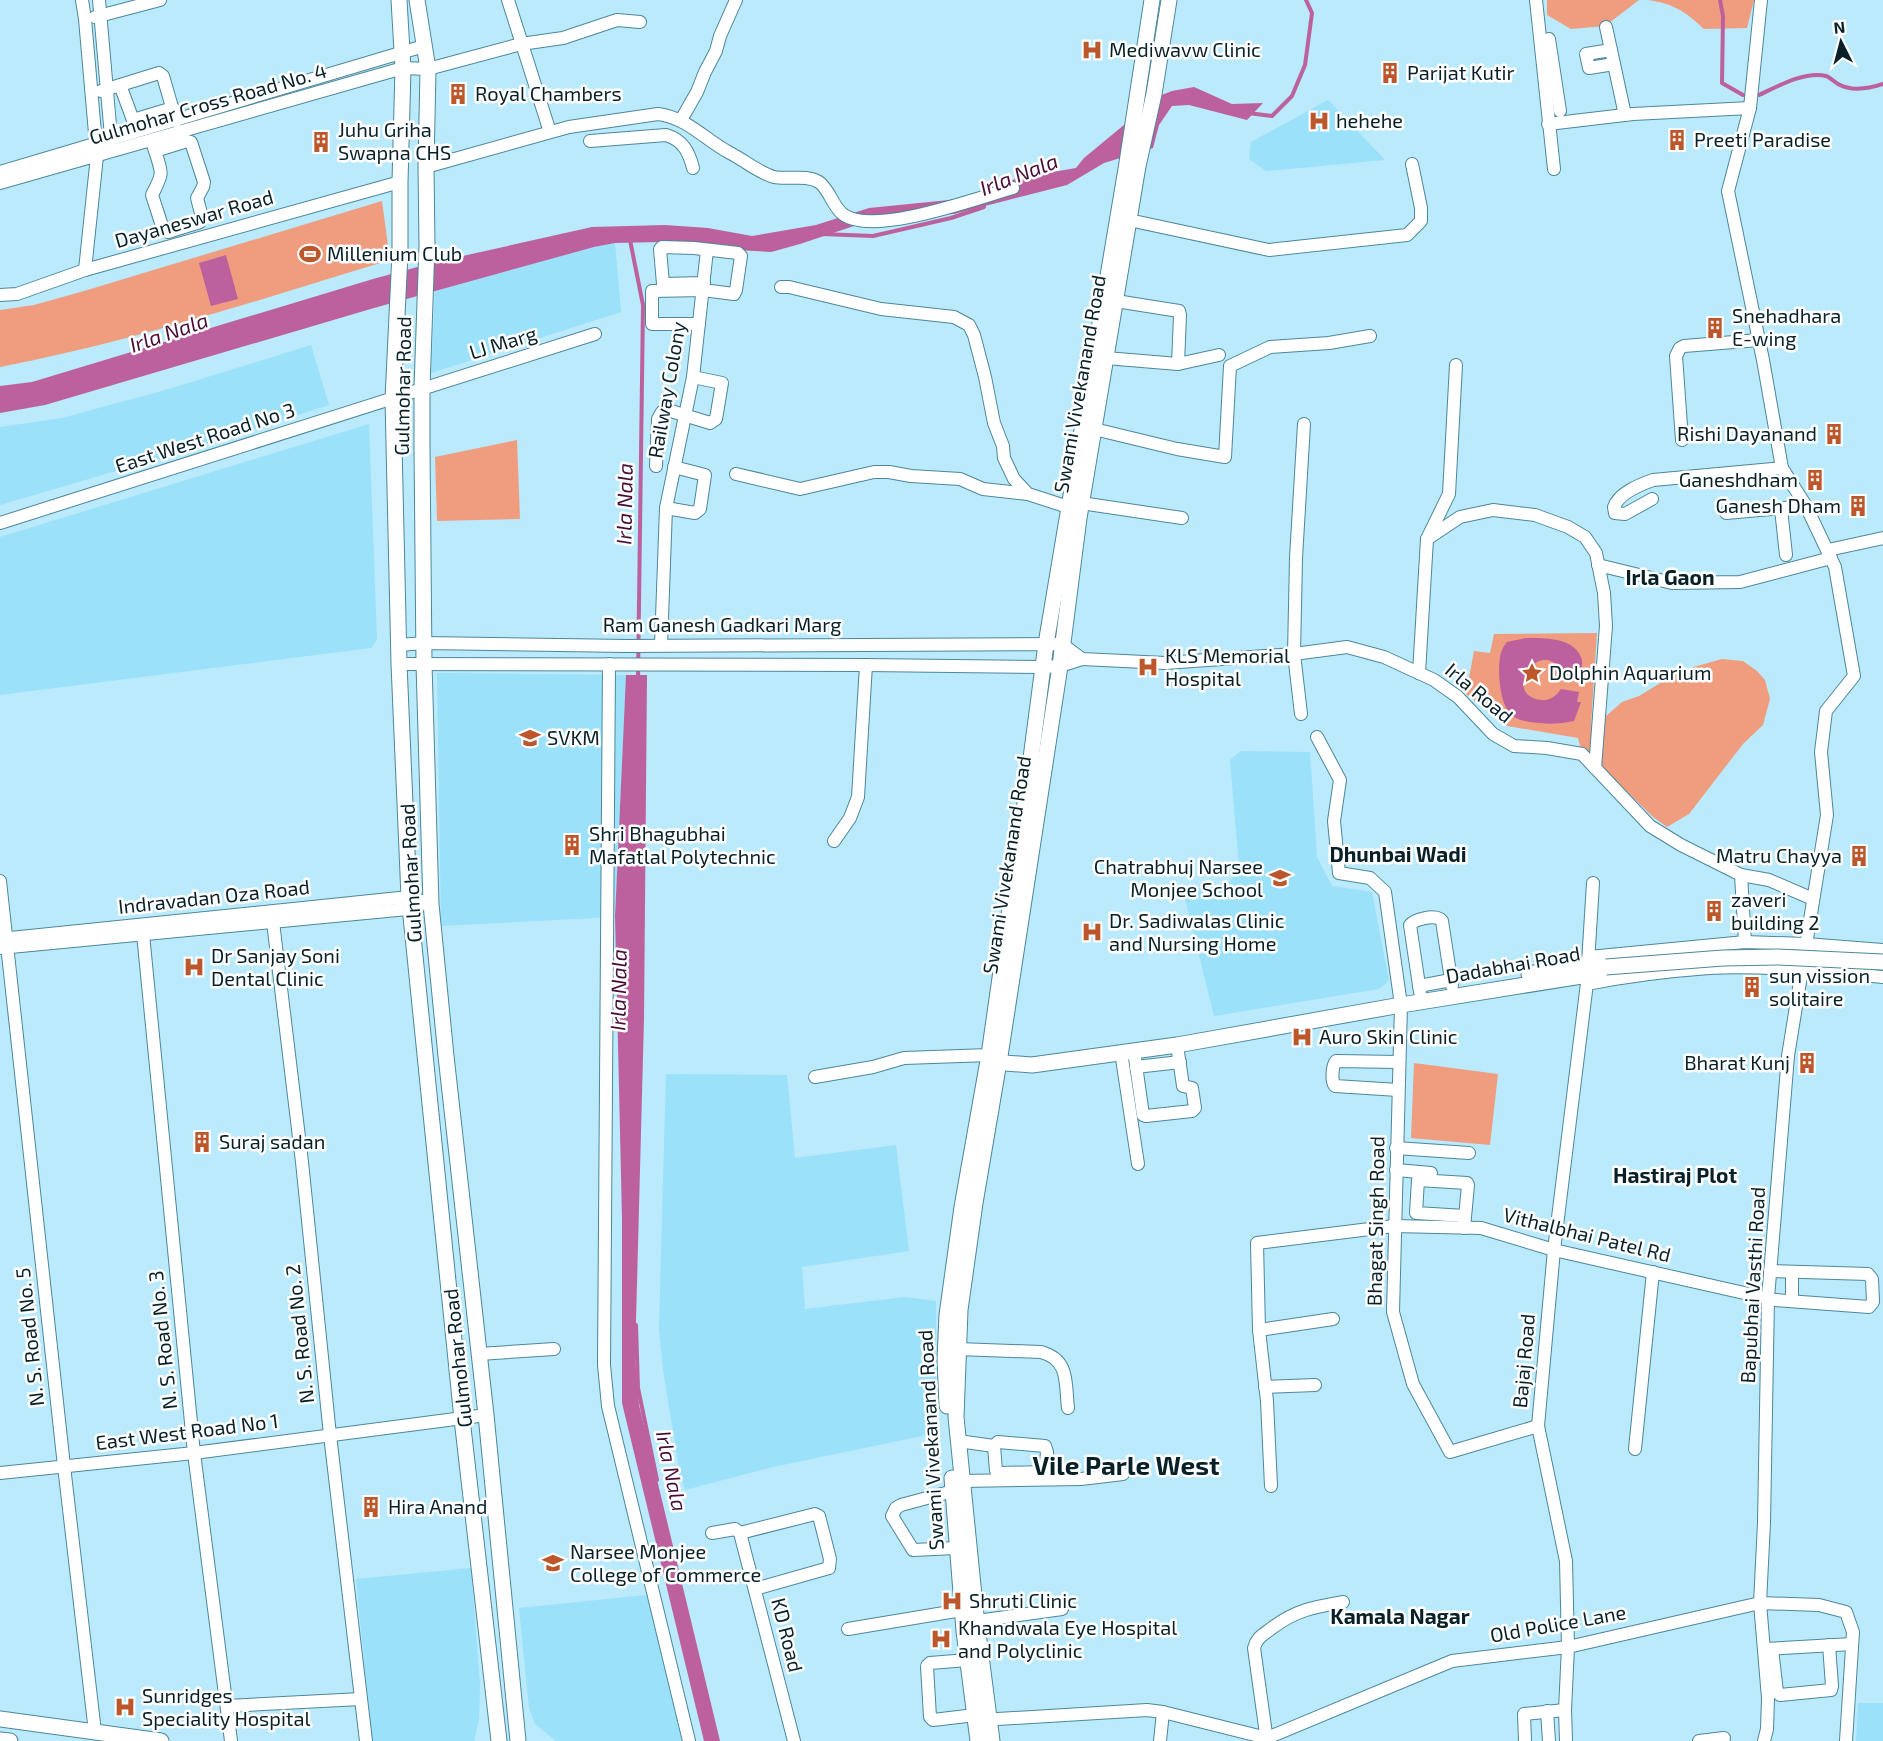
<svg xmlns="http://www.w3.org/2000/svg" width="1883" height="1741" font-family="'Exo 2',sans-serif">
	<style>
		.built { fill: #9ae1f9 }
		.green { fill: #ef9d7e }
		.water { fill: #bc619e }
		.lines { fill: none; stroke-linecap: round; stroke-linejoin: round }
		.stream { stroke: #bc619e; stroke-width: 4 }
		.minor-casing { stroke: #4c879b; stroke-width: 14 }
		.major-casing { stroke: #4c879b; stroke-width: 17 }
		.minor { stroke: #fff; stroke-width: 12 }
		.major { stroke: #fff; stroke-width: 15 }
		.major-bridge-casing { stroke: #4c879b; stroke-width: 17; stroke-linecap: butt }
		.major-bridge { stroke: #fff; stroke-width: 15 }
		.labels { text-anchor: middle; stroke-width: 5; stroke-linejoin: round; paint-order: stroke }
		.poi-label { font-size: 20px; fill: #082129; stroke: #fff; text-anchor: start }
		.street-label { font-size: 20px; fill: #082129; stroke: #fff }
		.water-label { font-size: 21px; font-style: italic; fill: #490e38; stroke: #fff }
		.neighbourhood-label { font-size: 21px; font-weight: bold; fill: #082129; stroke: #fff }
		.district-label { font-size: 26px; font-weight: bold; fill: #082129; stroke: #fff }
	</style>
	<rect width="100%" height="100%" fill="#baeafb"/>
	<g class="built">
		<polygon points="1328,100 1385,160 1266,171 1249,159 1251,142"/>
		<polygon points="615,243 621,312 431,373 435,291 594,247"/>
		<polygon points="311,345 329,405 191,449 0,505 0,427 62,418 169,389"/>
		<polygon points="369,424 377,640 371,648 0,695 0,537"/>
		<polygon points="437,673 626,675 615,917 441,926"/>
		<polygon points="1241,751 1310,752 1317,857 1332,886 1372,892 1389,981 1379,989 1214,1016 1183,890 1228,885 1239,866 1230,760"/>
		<polygon points="666,1074 787,1075 795,1158 896,1145 909,1251 802,1267 805,1309 905,1297 936,1301 936,1433 773,1467 685,1490 680,1474 663,1370 659,1328"/>
		<polygon points="471,1568 480,1685 479,1720 474,1741 372,1741 356,1579"/>
		<polygon points="647,1595 682,1741 556,1741 535,1724 529,1708 519,1608"/>
		<polygon points="1858,1703 1883,1703 1883,1741 1856,1741"/>
	</g>
	<g class="green">
		<polygon points="1547,0 1639,0 1605,26 1571,29 1547,15"/>
		<path d="M1648 0H1754L1747 28 1704 29C1685 11 1674 4 1648 0Z"/>
		<path d="M382 201 390 260C262 299 131 342 0 367V310L34 305 84 291Z"/>
		<polygon points="517,440 520,519 437,521 435,457"/>
		<polygon points="1597,633 1591,725 1606,716 1622,702 1639,696 1662,682 1690,668 1722,659 1743,661 1757,671 1765,680 1770,699 1763,725 1743,744 1689,814 1667,827 1653,817 1580,746 1578,738 1507,726 1466,694 1474,651 1490,653 1494,634"/>
		<polygon points="1414,1063 1498,1074 1490,1145 1411,1138"/>
	</g>
	<g class="water">
		<polygon points="1194,87 1232,104 1263,103 1247,120 1189,105 1172,106 1159,125 1153,148 1104,163 1067,185 954,214 898,216 872,220 800,244 771,252 719,249 662,242 615,243 594,247 374,308 45,405 0,413 0,386 32,382 373,279 436,262 592,227 665,225 708,228 752,236 816,225 869,208 959,199 1018,178 1076,168 1084,158 1159,96 1172,91"/>
		<polygon points="226,255 238,299 211,306 199,263"/>
		<path d="M1526 638C1544 638 1576 637 1582 660 1583 666 1581 674 1580 680L1563 677C1547 630 1497 694 1541 700 1550 701 1556 696 1561 689L1579 692 1577 702H1581L1574 721C1558 725 1528 725 1514 717 1499 709 1496 664 1502 650 1503 647 1505 645 1507 642Z"/>
		<polygon points="626,675 647,675 644,1019 635,1359 639,1405 720,1741 704,1741 622,1403 622,1218 615,917"/>
	</g>
	<g class="lines">
		<g class="stream">
			<polyline points="1720,0 1723,16 1722,83 1743,95"/>
			<path d="M1759 95C1778 86 1805 71 1826 76 1830 77 1834 82 1838 84 1852 92 1868 89 1883 84"/>
			<polyline points="1248,113 1272,116 1292,96 1305,65 1312,13 1306,0"/>
			<polyline points="821,234 873,236 951,218 984,207"/>
			<polyline points="630,240 643,305 638,678"/>
			<polyline points="636,1325 638,1388 657,1480"/>
		</g>
		<defs>
			<g id="minor">
				<polyline points="82,0 85,19 97,156 85,270"/>
				<polyline points="99,0 112,148"/>
				<polyline points="508,0 550,132"/>
				<polyline points="1536,0 1554,169"/>
				<polyline points="1761,0 1750,108 1728,191 1763,360 1782,468 1806,506 1835,567 1854,676 1826,711 1821,752 1827,815 1788,1056 1768,1298 1764,1523 1760,1603 1768,1698 1767,1729 1764,1741"/>
				<polyline points="95,17 160,0"/>
				<polyline points="1606,27 1625,115"/>
				<polyline points="1549,39 1560,111"/>
				<polyline points="1611,50 1586,54 1589,68 1614,64"/>
				<polyline points="120,85 133,120 173,108"/>
				<polyline points="101,91 159,73 163,76 176,121"/>
				<polyline points="681,120 697,92 705,72 716,51 720,36 736,0"/>
				<polyline points="1548,124 1633,114 1750,108"/>
				<path d="M152 141 155 151C163 175 163 173 152 195L163 229 168 232 200 222 202 217 197 198 203 187 204 182 191 142 187 141 155 151"/>
				<path d="M590 141 666 135C683 140 689 152 693 168"/>
				<path d="M426 167 569 127 658 114C688 118 705 140 730 153 744 160 759 173 774 177 788 180 806 174 819 182 830 190 833 208 844 215 875 236 977 198 1013 188"/>
				<polyline points="0,172 424,46"/>
				<polyline points="0,183 403,68 428,69 521,44 563,38 617,20 640,22"/>
				<polyline points="1121,220 1129,220 1269,250 1407,235 1421,221 1421,208 1412,164"/>
				<polyline points="781,287 789,287 881,309 954,317 969,325 974,335 985,377 994,423 1003,446 1004,458 1014,479 1028,494 1068,507"/>
				<polyline points="0,295 17,294 85,270 400,182"/>
				<polyline points="699,324 652,324 652,291 703,290 734,294 736,290 741,256 738,253 694,248 662,247 660,249 663,284 704,283"/>
				<polyline points="1106,358 1178,364 1180,315 1179,311 1116,301"/>
				<polyline points="1178,364 1219,355"/>
				<polyline points="1094,429 1177,449 1225,457 1230,366 1270,347 1329,343 1370,336"/>
				<polyline points="1682,440 1676,356 1680,348 1684,346 1759,340"/>
				<polyline points="656,466 658,419 662,412 671,411 710,423 716,419 722,383 693,377"/>
				<polyline points="736,474 800,489 874,472 889,472 911,476 960,479 983,489 1028,494"/>
				<path d="M1652 499 1625 514 1615 513 1614 507C1619 493 1639 485 1653 480L1782 468"/>
				<polyline points="1081,503 1182,518"/>
				<polyline points="666,508 695,513 700,509 705,475 674,467"/>
				<polyline points="1781,509 1786,555"/>
				<polyline points="1726,513 1806,506"/>
				<polyline points="0,523 595,334"/>
				<polyline points="1427,539 1460,517 1493,510 1535,515 1568,527 1585,537 1596,553 1604,593 1606,626 1595,768"/>
				<polyline points="1828,550 1883,538"/>
				<polyline points="1598,565 1672,583 1740,582 1831,558"/>
				<polyline points="399,645 425,643 627,646 1062,644 1082,659 1165,663 1294,654 1347,647 1384,657 1434,680 1458,697 1493,734 1514,746 1547,748 1582,754 1650,826 1681,845 1741,875 1769,880 1813,899"/>
				<polyline points="661,645 666,508 693,377 707,250"/>
				<polyline points="399,664 866,665 1043,667 1060,666 1082,659"/>
				<polyline points="609,664 604,1365 608,1406 689,1741"/>
				<polyline points="1419,673 1427,539 1449,494 1456,365"/>
				<polyline points="1301,714 1294,654 1296,558 1304,424"/>
				<polyline points="1317,737 1340,780 1334,821 1339,873 1370,878 1385,892 1401,1005 1393,1312 1413,1384 1450,1452 1538,1426"/>
				<polyline points="834,841 850,818 858,797 866,665"/>
				<polyline points="1741,875 1745,942"/>
				<polyline points="0,881 64,1466 95,1732"/>
				<polyline points="273,922 302,1162 330,1435 366,1741"/>
				<polyline points="143,934 194,1453 231,1741"/>
				<polyline points="0,939 409,897 431,904"/>
				<polyline points="0,948 418,908"/>
				<polyline points="1589,957 1745,942 1806,944 1883,950"/>
				<polyline points="1588,963 1593,883"/>
				<path d="M1587 984C1627 976 1668 971 1709 968 1767 965 1826 972 1883 977"/>
				<polyline points="1419,986 1451,980"/>
				<path d="M1420 992 1410 925C1415 919 1433 915 1440 919L1442 921 1452 986"/>
				<polyline points="1134,1051 1143,1115 1146,1116 1192,1111 1195,1108 1192,1088 1183,1086 1177,1045"/>
				<polyline points="1121,1052 1138,1164"/>
				<polyline points="1136,1067 1180,1062"/>
				<polyline points="815,1077 873,1067 904,1058 989,1055"/>
				<path d="M1398 1090 1335 1086C1331 1081 1332 1066 1336 1061L1399 1062"/>
				<polyline points="1396,1148 1469,1153"/>
				<polyline points="1396,1170 1431,1173"/>
				<polyline points="1464,1228 1468,1185 1467,1183 1418,1180 1416,1213 1465,1216"/>
				<polyline points="1792,1301 1792,1272"/>
				<polyline points="1259,1330 1333,1319"/>
				<path d="M958 1349 1041 1352C1070 1360 1065 1383 1068 1408"/>
				<polyline points="479,1354 554,1349"/>
				<polyline points="1265,1387 1315,1385"/>
				<polyline points="958,1441 994,1446"/>
				<polygon points="998,1442 1045,1446 1047,1452 1045,1472 999,1473 996,1471 994,1446"/>
				<polyline points="1635,1449 1653,1272"/>
				<polyline points="0,1473 194,1453 486,1415"/>
				<polyline points="962,1481 1081,1479 1123,1474"/>
				<polyline points="1271,1486 1267,1401 1259,1330 1257,1243 1394,1226 1481,1228 1554,1250 1775,1300 1869,1307 1873,1302 1872,1279 1868,1274 1770,1271"/>
				<polyline points="953,1491 901,1505 896,1508 892,1516 913,1550 956,1548"/>
				<polyline points="712,1533 735,1529 740,1533 794,1741"/>
				<polyline points="740,1533 815,1514 819,1516 830,1559 829,1568 755,1589"/>
				<polyline points="977,1621 1062,1609"/>
				<polyline points="848,1629 962,1610"/>
				<polyline points="1765,1649 1852,1644"/>
				<polyline points="1772,1649 1777,1692 1780,1695 1831,1690 1832,1686 1829,1645"/>
				<polyline points="968,1660 930,1663 927,1666 930,1717 933,1720 975,1715"/>
				<polyline points="227,1706 361,1699"/>
				<polyline points="1547,1711 1549,1741"/>
				<polyline points="981,1720 1147,1710 1163,1712 1267,1738"/>
				<polyline points="1267,1738 1452,1661 1568,1647 1760,1603 1819,1605 1846,1612 1853,1632 1846,1741"/>
				<polyline points="1160,1741 1163,1712"/>
				<path d="M1267 1741 1254 1648C1257 1637 1263 1635 1272 1628 1296 1610 1314 1607 1343 1602"/>
				<polyline points="1525,1741 1524,1714 1565,1710"/>
				<polyline points="1566,1741 1565,1710 1568,1647 1566,1561 1538,1426 1554,1250 1588,975"/>
				<polyline points="1699,1741 1724,1738"/>
			</g>
			<g id="major">
				<polyline points="399,0 403,68 400,182 400,253 393,399 399,664 409,897 462,1419 499,1741"/>
				<polyline points="417,0 428,69 426,167 427,245 422,388 422,447 424,664 431,904 446,1056 486,1415 518,1741"/>
				<polyline points="1529,974 1588,964 1606,967"/>
				<polyline points="991,1062 1032,1065 1177,1045 1401,1005 1588,975 1606,967"/>
				<polyline points="947,1406 945,1359 947,1315 962,1207 989,1055 1026,796 1046,644 1126,169 1152,0"/>
				<polyline points="952,1478 964,1631 978,1741"/>
				<polyline points="0,1719 161,1741"/>
				<polyline points="0,1740 10,1741"/>
				<polyline points="992,1741 977,1625 956,1417 960,1310 975,1203 1000,1056 1060,666 1079,518 1138,166 1154,94 1169,0"/>
			</g>
		</defs>
		<use href="#minor" class="minor-casing"/>
		<use href="#major" class="major-casing"/>
		<use href="#minor" class="minor"/>
		<use href="#major" class="major"/>
		<defs>
			<polyline id="major-bridge" points="1606,967 1723,958 1778,957 1883,962"/>
		</defs>
		<use href="#major-bridge" class="major-bridge-casing"/>
		<use href="#major-bridge" class="major-bridge"/>
	</g>
	<defs>
		<symbol id="hospital-bare" viewBox="-9 -9 18 18"><path d="M-5-5h3v3.5h4V-5h3V5h-3V1.5h-4V5h-3Z" fill="#bc562b" stroke="#fff" stroke-width="2.5" paint-order="stroke"/></symbol>
		<symbol id="building-bare" viewBox="-9 -9 18 18"><path d="M-4-6H4V6H1V3H-1V6H-4ZM-2.5-4.3h1.7v1.8h-1.7ZM.8-4.3h1.7v1.8H.8ZM-2.5-1h1.7V.8h-1.7ZM.8-1h1.7V.8H.8Z" fill="#bc562b" stroke="#fff" stroke-width="2.5" paint-order="stroke"/></symbol>
		<symbol id="stadium-bare" viewBox="-9 -9 18 18"><path d="M0-5a6.5 5 0 1 0 0 10a6.5 5 0 1 0 0-10ZM-3.5-1.8h7v3.6h-7Z" fill="#bc562b" stroke="#fff" stroke-width="2.5" paint-order="stroke"/></symbol>
		<symbol id="sight-bare" viewBox="-9 -9 18 18"><path d="M0-6L1.8-2.2L6-1.7L2.9 1.2L3.7 5.4L0 3.3L-3.7 5.4L-2.9 1.2L-6-1.7L-1.8-2.2Z" fill="#bc562b" stroke="#fff" stroke-width="2.5" paint-order="stroke"/></symbol>
		<symbol id="university-bare" viewBox="-9 -9 18 18"><path d="M0-5L7-2L0 1L-7-2ZM-4 1L0 2.5L4 1V4Q0 6-4 4Z" fill="#bc562b" stroke="#fff" stroke-width="2.5" paint-order="stroke"/></symbol>
		<symbol id="school-bare" viewBox="-9 -9 18 18"><path d="M0-5L7-2L0 1L-7-2ZM-4 1L0 2.5L4 1V4Q0 6-4 4Z" fill="#bc562b" stroke="#fff" stroke-width="2.5" paint-order="stroke"/></symbol>
	</defs>
	<g fill-rule="evenodd">
		<use href="#hospital-bare" x="1077" y="35" width="30" height="30"/>
		<use href="#building-bare" x="1375" y="58" width="30" height="30"/>
		<use href="#building-bare" x="443" y="79" width="30" height="30"/>
		<use href="#hospital-bare" x="1304" y="106" width="30" height="30"/>
		<use href="#building-bare" x="1662" y="125" width="30" height="30"/>
		<use href="#building-bare" x="306" y="127" width="30" height="30"/>
		<use href="#stadium-bare" x="295" y="239" width="30" height="30"/>
		<use href="#building-bare" x="1700" y="313" width="30" height="30"/>
		<use href="#building-bare" x="1819" y="419" width="30" height="30"/>
		<use href="#building-bare" x="1800" y="465" width="30" height="30"/>
		<use href="#building-bare" x="1843" y="491" width="30" height="30"/>
		<use href="#hospital-bare" x="1133" y="652" width="30" height="30"/>
		<use href="#sight-bare" x="1517" y="658" width="30" height="30"/>
		<use href="#university-bare" x="515" y="723" width="30" height="30"/>
		<use href="#building-bare" x="557" y="830" width="30" height="30"/>
		<use href="#building-bare" x="1844" y="841" width="30" height="30"/>
		<use href="#school-bare" x="1265" y="863" width="30" height="30"/>
		<use href="#building-bare" x="1699" y="896" width="30" height="30"/>
		<use href="#hospital-bare" x="1077" y="917" width="30" height="30"/>
		<use href="#hospital-bare" x="179" y="952" width="30" height="30"/>
		<use href="#building-bare" x="1737" y="972" width="30" height="30"/>
		<use href="#hospital-bare" x="1287" y="1022" width="30" height="30"/>
		<use href="#building-bare" x="1792" y="1048" width="30" height="30"/>
		<use href="#building-bare" x="187" y="1127" width="30" height="30"/>
		<use href="#building-bare" x="356" y="1492" width="30" height="30"/>
		<use href="#university-bare" x="538" y="1548" width="30" height="30"/>
		<use href="#hospital-bare" x="937" y="1586" width="30" height="30"/>
		<use href="#hospital-bare" x="926" y="1624" width="30" height="30"/>
		<use href="#hospital-bare" x="110" y="1692" width="30" height="30"/>
	</g>
	<g class="labels">
		<g class="poi-label">
			<text x="1109" y="57">Mediwavw Clinic</text>
			<text x="1407" y="80">Parijat Kutir</text>
			<text x="475" y="101">Royal Chambers</text>
			<text x="1336" y="128">hehehe</text>
			<text x="338" y="137">Juhu Griha<tspan x="338" dy="23">Swapna CHS</tspan></text>
			<text x="1694" y="147">Preeti Paradise</text>
			<text x="327" y="261">Millenium Club</text>
			<text x="1732" y="323">Snehadhara<tspan x="1732" dy="23">E-wing</tspan></text>
			<text x="1817" y="441" text-anchor="end">Rishi Dayanand</text>
			<text x="1798" y="487" text-anchor="end">Ganeshdham</text>
			<text x="1841" y="513" text-anchor="end">Ganesh Dham</text>
			<text x="1165" y="663">KLS Memorial<tspan x="1165" dy="23">Hospital</tspan></text>
			<text x="1549" y="680">Dolphin Aquarium</text>
			<text x="547" y="745">SVKM</text>
			<text x="589" y="841">Shri Bhagubhai<tspan x="589" dy="23">Mafatlal Polytechnic</tspan></text>
			<text x="1842" y="863" text-anchor="end">Matru Chayya</text>
			<text x="1263" y="874" text-anchor="end">Chatrabhuj Narsee<tspan x="1263" dy="23">Monjee School</tspan></text>
			<text x="1731" y="907">zaveri<tspan x="1731" dy="23">building 2</tspan></text>
			<text x="1109" y="928">Dr. Sadiwalas Clinic<tspan x="1109" dy="23">and Nursing Home</tspan></text>
			<text x="211" y="963">Dr Sanjay Soni<tspan x="211" dy="23">Dental Clinic</tspan></text>
			<text x="1769" y="983">sun vission<tspan x="1769" dy="23">solitaire</tspan></text>
			<text x="1319" y="1044">Auro Skin Clinic</text>
			<text x="1790" y="1070" text-anchor="end">Bharat Kunj</text>
			<text x="219" y="1149">Suraj sadan</text>
			<text x="388" y="1514">Hira Anand</text>
			<text x="570" y="1559">Narsee Monjee<tspan x="570" dy="23">College of Commerce</tspan></text>
			<text x="969" y="1608">Shruti Clinic</text>
			<text x="958" y="1635">Khandwala Eye Hospital<tspan x="958" dy="23">and Polyclinic</tspan></text>
			<text x="142" y="1703">Sunridges<tspan x="142" dy="23">Speciality Hospital</tspan></text>
		</g>
		<g class="street-label">
			<text transform="translate(208 104) rotate(-16)" y="7">Gulmohar Cross Road No. 4</text>
			<text transform="translate(194 219) rotate(-16)" y="7">Dayaneswar Road</text>
			<text transform="translate(503 343) rotate(-17)" y="7">LJ Marg</text>
			<text transform="translate(1080 384) rotate(-80)" y="7">Swami Vivekanand Road</text>
			<text transform="translate(403 386) rotate(-89)" y="7">Gulmohar Road</text>
			<text transform="translate(667 390) rotate(-80)" y="7">Railway Colony</text>
			<text transform="translate(205 438) rotate(-18)" y="7">East West Road No 3</text>
			<text x="722" y="632">Ram Ganesh Gadkari Marg</text>
			<text transform="translate(1479 693) rotate(40)" y="7">Irla Road</text>
			<text transform="translate(1007 865) rotate(-81)" y="7">Swami Vivekanand Road</text>
			<text transform="translate(411 873) rotate(-93)" y="7">Gulmohar Road</text>
			<text transform="translate(214 897) rotate(-6)" y="7">Indravadan Oza Road</text>
			<text transform="translate(1513 965) rotate(-10)" y="7">Dadabhai Road</text>
			<text transform="translate(1376 1221) rotate(-89)" y="7">Bhagat Singh Road</text>
			<text transform="translate(1587 1235) rotate(14)" y="7">Vithalbhai Patel Rd</text>
			<text transform="translate(1753 1285) rotate(-87)" y="7">Bapubhai Vasthi Road</text>
			<text transform="translate(300 1334) rotate(-96)" y="7">N. S. Road No. 2</text>
			<text transform="translate(30 1337) rotate(-96)" y="7">N. S. Road No. 5</text>
			<text transform="translate(163 1340) rotate(-96)" y="7">N. S. Road No. 3</text>
			<text transform="translate(458 1358) rotate(-96)" y="7">Gulmohar Road</text>
			<text transform="translate(1524 1361) rotate(-85)" y="7">Bajaj Road</text>
			<text transform="translate(187 1432) rotate(-7)" y="7">East West Road No 1</text>
			<text transform="translate(931 1440) rotate(-93)" y="7">Swami Vivekanand Road</text>
			<text transform="translate(1558 1624) rotate(-10)" y="7">Old Police Lane</text>
			<text transform="translate(787 1635) rotate(76)" y="7">KD Road</text>
		</g>
		<g class="water-label">
			<text transform="translate(1019 175) rotate(-21)" y="7">Irla Nala</text>
			<text transform="translate(169 333) rotate(-19)" y="7">Irla Nala</text>
			<text transform="translate(625 504) rotate(-89)" y="7">Irla Nala</text>
			<text transform="translate(619 990) rotate(-89)" y="7">Irla Nala</text>
			<text transform="translate(671 1471) rotate(78)" y="7">Irla Nala</text>
		</g>
		<g class="neighbourhood-label">
			<text x="1670" y="585">Irla Gaon</text>
			<text x="1398" y="862">Dhunbai Wadi</text>
			<text x="1675" y="1183">Hastiraj Plot</text>
			<text x="1400" y="1624">Kamala Nagar</text>
		</g>
		<g class="district-label">
			<text x="1126" y="1475">Vile Parle West</text>
		</g>
	</g>
	<g transform="translate(1841 42) rotate(354)" stroke="#ffffff" stroke-width="4.5" paint-order="stroke">
	<path d="M0-4.5L10 22L0 15L-10 22Z" fill="#082129"/>
	<text y="-9" font-size="16" font-weight="bold" text-anchor="middle" fill="#082129">N</text>
	</g>
</svg>
